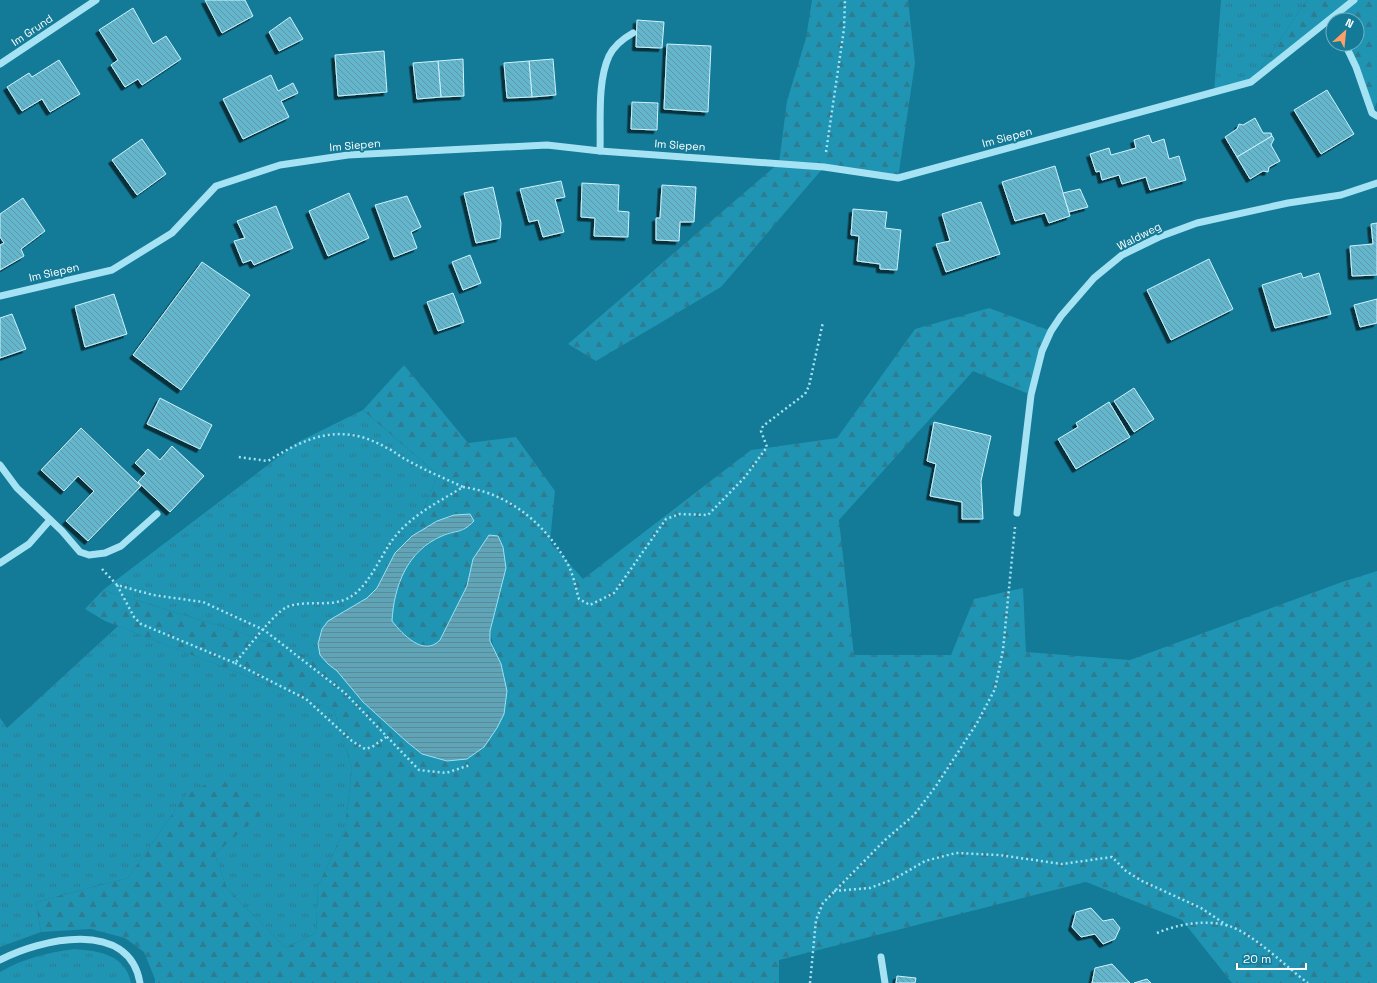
<svg xmlns="http://www.w3.org/2000/svg" width="1377" height="983" font-family="'Space Grotesk',sans-serif">
	<style>
		.grass { fill: url(#grass-tufts) }
		.forest { fill: url(#forest-firs) }
		.water { fill: url(#water-rules); stroke: #97e3f6 }
		.building { fill: url(#building-back-hatch); stroke: #ccf3fd; filter: url(#shadow) }
		.lines { fill: none; stroke-linecap: round; stroke-linejoin: round }
		.path { stroke: #a5e2f3; stroke-width: 2.5; stroke-dasharray: 2 3; stroke-linecap: butt }
		.minor { stroke: #a5e2f3; stroke-width: 7 }
		.labels { text-anchor: middle; stroke-width: 4; stroke-linejoin: round; paint-order: stroke }
		.street-label { font-size: 11px; fill: #fff; stroke: #137a97 }
	</style>
	<defs>
		<pattern id="grass-tufts" width="24" height="20" patternUnits="userSpaceOnUse"><rect width="24" height="20" fill="#1f94b3"/><path d="M3 7l-1-3M5 7V3M7 7l1-3M15 17l-1-3M17 17v-4M19 17l1-3" fill="none" stroke="#2f7b8f"/></pattern>
		<pattern id="forest-firs" width="22" height="20" patternUnits="userSpaceOnUse"><rect width="22" height="20" fill="#1f94b3"/><path d="M5 1l3.5 6h-7zM16 11l3.5 6h-7z" fill="#2f7b8f"/></pattern>
		<pattern id="water-rules" width="6" height="5" patternUnits="userSpaceOnUse"><rect width="6" height="5" fill="#60a4b7"/><path d="M0 2.5h6" fill="none" stroke="#5a8a97"/></pattern>
		<pattern id="building-back-hatch" width="6" height="6" patternUnits="userSpaceOnUse"><rect width="6" height="6" fill="#64b6cc"/><path d="M-1 5l2 2M0 0l6 6M5-1l2 2" fill="none" stroke="#5d96a6"/></pattern>
		<filter id="shadow"><feDropShadow dx="-3.5" dy="3.5" stdDeviation="0" flood-color="#0009"/></filter>
	</defs>
	<rect width="100%" height="100%" fill="#137a97"/>
	<g class="grass">
		<polygon points="1221,0 1307,0 1251,82 1214,92"/>
		<polygon points="363,410 438,475 412,536 395,553 377,588 367,598 349,609 318,644 328,664 236,631 103,590 298,442"/>
		<polygon points="118,626 334,710 352,768 345,829 318,886 316,933 286,948 227,889 215,854 264,810 185,796 128,878 36,902 41,932 0,947 0,718 7,728"/>
		<path d="M74 949C99 951 125 954 131 983H0V972C24 958 47 953 74 949Z"/>
	</g>
	<g class="forest">
		<polygon points="812,0 908,0 915,63 898,178 824,167 721,287 596,361 568,344 779,163 787,101 806,38"/>
		<polygon points="1307,0 1377,0 1377,102 1372,113 1345,44 1357,44 1357,20 1333,20 1251,82"/>
		<path d="M989 308 1051 331 1031 395 973 371 839 520 854 655H951L974 599 1023 588 1026 652 1130 660 1342 582 1377 571V983H1232L1182 920 1086 882 779 960V983H155V979L144 952 125 938 91 929 41 932 36 902 128 878 185 796 218 777 265 810 215 854 227 889 286 948 316 933 318 886 345 829 352 768 334 710 105 621 85 609 103 590 236 631 328 664 337 671 363 702 407 742 447 761 467 759 484 747 497 728 501 664 495 653 490 631 506 568 473 559 467 586 440 640C424 657 403 635 392 622 394 586 407 553 441 537 448 533 458 532 465 530L437 521 412 536 438 475 363 410 404 365 468 443 516 437 555 491 550 542 583 579 751 450 837 438 915 329Z"/>
	</g>
	<path class="water" d="M470 514 474 521C460 535 458 529 442 536 407 551 394 586 392 621 403 635 424 657 440 640L467 586 473 559 489 535 498 536 503 547 506 568 490 631V641L501 664 507 691 504 714 497 728 484 747 467 759 447 761 422 754 407 742 363 702 337 671 328 664 320 655 318 644 322 629 328 621 367 598 377 588 395 553 412 536 437 521 454 515Z"/>
	<g class="building">
		<polygon points="205,0 245,0 253,16 222,33"/>
		<polygon points="133,8 153,44 166,36 181,59 142,85 138,79 125,87 111,65 118,60 99,30"/>
		<polygon points="290,17 303,39 279,51 269,32"/>
		<polygon points="637,20 664,22 662,48 636,47"/>
		<polygon points="667,44 711,46 708,112 664,109"/>
		<polygon points="384,51 387,92 338,96 335,55"/>
		<polygon points="463,59 464,96 441,97 438,61"/>
		<polygon points="553,59 556,95 532,97 529,61"/>
		<polygon points="59,60 80,94 50,112 42,99 22,111 7,87 29,73 32,77"/>
		<polygon points="438,61 441,97 417,99 413,63"/>
		<polygon points="529,61 532,97 507,98 504,63"/>
		<polygon points="271,75 278,91 293,83 298,93 281,101 289,117 243,139 223,99"/>
		<polygon points="1327,90 1354,134 1321,154 1294,110"/>
		<polygon points="632,102 658,103 657,130 631,129"/>
		<polygon points="1255,118 1263,133 1271,133 1272,136 1237,157 1225,137 1237,129 1239,124 1243,125"/>
		<polygon points="1149,135 1152,143 1164,139 1169,159 1179,156 1186,180 1150,190 1146,177 1122,184 1119,175 1102,180 1100,171 1096,172 1090,154 1109,148 1111,155 1136,148 1134,140"/>
		<polygon points="1272,136 1274,139 1271,145 1280,161 1269,167 1268,172 1263,171 1250,179 1237,157"/>
		<polygon points="142,139 166,174 137,195 112,160"/>
		<polygon points="1055,166 1070,216 1049,223 1045,213 1015,221 1002,182"/>
		<polygon points="561,181 565,197 555,199 564,232 543,237 538,220 529,222 520,189"/>
		<polygon points="582,183 619,185 618,211 629,212 628,237 594,236 595,218 581,217"/>
		<polygon points="662,185 696,187 694,222 680,222 679,241 656,240 656,218 660,218"/>
		<polygon points="493,187 501,223 500,238 476,243 464,193"/>
		<polygon points="1080,189 1088,207 1069,212 1063,193"/>
		<polygon points="349,193 369,238 328,256 309,211"/>
		<polygon points="407,196 421,227 411,232 417,248 394,257 375,205"/>
		<polygon points="23,198 45,231 21,249 24,256 0,270 0,245 4,243 0,237 0,214"/>
		<polygon points="981,202 1000,254 946,272 936,244 950,241 942,214"/>
		<polygon points="276,206 293,248 254,265 251,260 243,263 234,241 245,238 237,221"/>
		<polygon points="853,209 887,212 885,228 901,230 897,270 880,269 880,264 857,261 859,236 851,235"/>
		<polygon points="1377,223 1377,275 1352,276 1350,246 1373,244 1371,224"/>
		<polygon points="470,255 481,283 463,290 452,262"/>
		<polygon points="1209,259 1233,309 1171,340 1147,290"/>
		<polygon points="202,262 250,295 181,390 133,355"/>
		<polygon points="1301,273 1303,278 1319,273 1331,314 1275,328 1262,285"/>
		<polygon points="453,293 464,322 438,331 427,302"/>
		<polygon points="114,294 127,334 85,347 75,306"/>
		<polygon points="1377,299 1377,323 1360,327 1354,305"/>
		<polygon points="12,314 26,349 0,358 0,318"/>
		<polygon points="1134,388 1154,419 1134,432 1114,401"/>
		<polygon points="160,398 212,425 200,449 147,424"/>
		<polygon points="1109,402 1130,437 1076,469 1058,439 1078,427 1076,423"/>
		<polygon points="934,422 991,436 981,481 983,519 962,519 962,502 930,496 936,464 927,461"/>
		<polygon points="81,428 141,486 88,541 66,521 94,491 78,476 64,491 41,470"/>
		<polygon points="172,446 204,476 170,512 138,482 146,473 135,463 148,449 160,460"/>
		<polygon points="1091,908 1103,921 1113,919 1120,928 1115,939 1103,944 1095,934 1081,937 1072,927 1076,912"/>
		<polygon points="1112,964 1130,983 1092,983 1095,968"/>
		<polygon points="897,976 916,978 915,983 896,983"/>
		<polygon points="1147,979 1151,983 1134,983"/>
	</g>
	<g class="lines">
		<g class="path">
			<polyline points="826,152 844,29 845,0"/>
			<path d="M463 487C508 493 544 523 566 561 573 572 575 586 579 599L590 605 614 593 666 519 680 514 708 515 745 477 767 447 761 431 763 426 805 394 809 386 823 322"/>
			<polyline points="102,569 117,585 153,595 203,602 264,630 345,693 419,770 446,773 470,765"/>
			<path d="M117 585 134 617 141 624 235 663C246 650 274 613 287 607 309 598 336 611 357 592 372 578 380 558 391 542 409 516 437 503 463 487 444 478 424 470 405 459 399 456 394 451 387 448 342 422 308 436 268 461L238 457"/>
			<polyline points="235,663 306,699 352,741 365,749 372,747 386,737"/>
			<polyline points="834,891 870,888 894,879 925,861 956,853 999,855 1062,864 1112,857 1126,871 1142,881 1201,908 1228,926"/>
			<path d="M1157 933C1178 924 1206 919 1229 926 1254 934 1286 967 1308 983"/>
			<polyline points="810,983 816,920 823,903 885,840 914,815 936,786 977,723 995,689 1003,650 1015,527"/>
		</g>
		<g class="minor">
			<polyline points="1345,44 1356,67 1372,113 1377,116"/>
			<polyline points="0,64 96,0"/>
			<path d="M600 151C601 122 597 82 609 56 614 46 624 38 633 33"/>
			<polyline points="0,296 112,270 172,233 216,186 280,165 348,155 547,145 600,151 824,167 898,178 1251,82 1354,0"/>
			<polyline points="0,465 17,488 62,531 80,552 89,555 105,553 121,546 157,514"/>
			<polyline points="1017,513 1031,395 1042,351 1051,331 1061,316 1094,278 1122,255 1159,237 1197,223 1288,203 1341,195 1377,183"/>
			<polyline points="0,563 29,544 50,520"/>
			<polyline points="881,957 885,983"/>
			<path d="M0 960C40 939 129 918 140 983"/>
		</g>
	</g>
	<g class="labels">
		<g class="street-label">
			<text transform="translate(32 30) rotate(-34)" y="4">Im Grund</text>
			<text transform="translate(1007 137) rotate(-15)" y="4">Im Siepen</text>
			<text transform="translate(355 145) rotate(-5)" y="4">Im Siepen</text>
			<text transform="translate(680 145) rotate(4)" y="4">Im Siepen</text>
			<text transform="translate(1139 236) rotate(-27)" y="4">Waldweg</text>
			<text transform="translate(54 272) rotate(-13)" y="4">Im Siepen</text>
		</g>
	</g>
	<g transform="translate(1345 32) rotate(27)"><circle r="19" fill="#137a97" stroke="#71afc1"/>
	<path d="M0-3L7 15L0 10L-7 15Z" fill="#ff9f66"/>
	<text y="-6" font-size="11" font-weight="bold" text-anchor="middle" fill="#ffffff">N</text>
	</g>
	<path d="M1237 963v6h69v-6" fill="none" stroke="#ffffff" stroke-width="2"/>
	<text x="1243" y="963" font-size="12" fill="#ffffff" stroke="#137a97" stroke-width="3" paint-order="stroke">20 m</text>
</svg>
